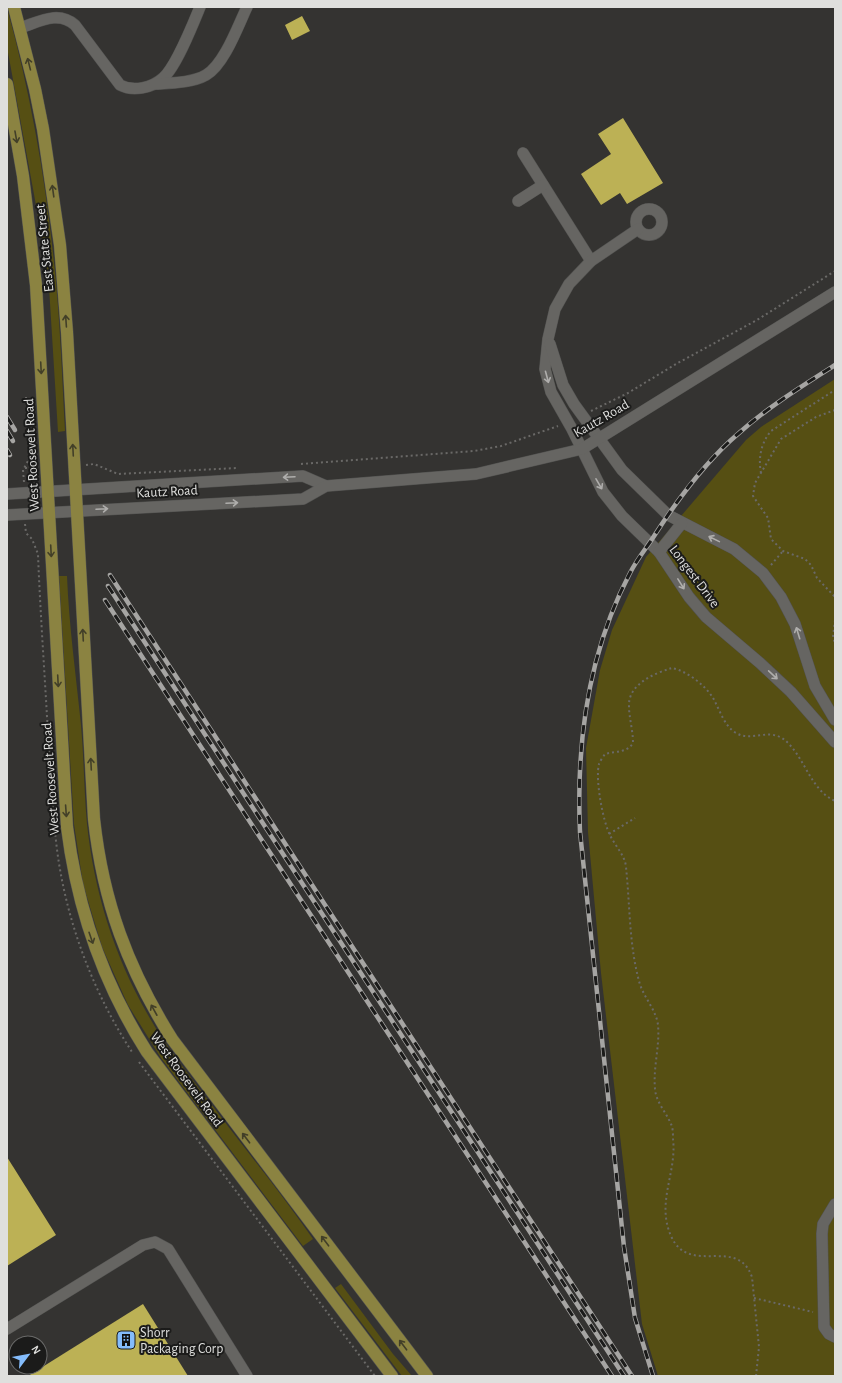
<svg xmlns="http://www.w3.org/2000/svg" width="842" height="1383" font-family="'Alegreya Sans',sans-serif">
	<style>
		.green { fill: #564f13 }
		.building { fill: #bcb155 }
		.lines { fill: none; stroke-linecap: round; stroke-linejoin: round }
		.minor-casing { stroke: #525250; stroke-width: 12 }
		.major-casing { stroke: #525250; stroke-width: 13 }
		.path { stroke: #6a6967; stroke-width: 2; stroke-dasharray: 2 3; stroke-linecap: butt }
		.minor { stroke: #666562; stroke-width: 11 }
		.major { stroke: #8b8341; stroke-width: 12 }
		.rail-casing { stroke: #a6a5a3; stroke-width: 4.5 }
		.rail { stroke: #1b1b1a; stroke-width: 3; stroke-dasharray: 9; stroke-linecap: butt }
		.oneway { stroke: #423f28 }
		.oneway2 { stroke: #afaeac }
		.labels { text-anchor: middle; stroke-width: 4; stroke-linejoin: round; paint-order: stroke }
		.street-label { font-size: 14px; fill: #dfdfdd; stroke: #1b1b1a }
		.poi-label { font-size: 14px; fill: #dfdfdd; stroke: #1b1b1a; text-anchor: start }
	</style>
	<rect width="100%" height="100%" fill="#343331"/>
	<g class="green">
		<path d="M7 8C30 91 45 176 54 262 60 318 62 375 65 431L58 432 49 287 40 227 7 47Z"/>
		<polygon points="835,379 835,1376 658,1376 642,1324 601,973 588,832 586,748 600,670 612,630 646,557 746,440 761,427"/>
		<path d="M59 576H67C69 626 76 675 81 725 84 758 84 791 87 824 94 891 114 956 148 1015 166 1047 189 1075 211 1104 245 1149 281 1193 313 1239L303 1246 161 1058 128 1005 102 947 83 884 74 824Z"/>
		<polygon points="341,1284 393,1354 412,1376 402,1376 335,1288"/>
	</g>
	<g class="building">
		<polygon points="302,16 310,31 292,40 285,25"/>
		<polygon points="623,118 663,183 627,204 620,193 601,205 581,174 611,154 598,134"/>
		<polygon points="7,1157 56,1235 7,1266"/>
		<polygon points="143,1304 188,1376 28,1376"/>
	</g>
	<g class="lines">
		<defs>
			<g id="minor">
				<path d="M20 28C39 22 58 10 75 25L120 85C133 92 152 88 163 78 176 67 193 24 200 7"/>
				<path d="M155 84C171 83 192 83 206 75 224 65 238 26 247 7"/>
				<polyline points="523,153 591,261"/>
				<polyline points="518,201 543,185"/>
				<circle cx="649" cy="222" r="13"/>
				<polyline points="638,229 591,261 569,284 555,309 548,339 545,369 551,392 572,429 603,492 622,516 659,552 689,597 706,617 760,663 791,692 835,742"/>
				<polyline points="550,344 563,385 574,404 622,470 668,515 734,549 763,573 781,597 795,624 815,686 835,720"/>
				<polyline points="7,494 303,476 326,486"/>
				<polyline points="7,515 303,499 326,486 476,474 582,449 835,292"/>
				<polyline points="659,552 682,523"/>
				<polyline points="835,1204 823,1224 822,1234 824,1327 829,1334 835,1337"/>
				<polyline points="7,1329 143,1245 155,1242 168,1249 247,1376"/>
			</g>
			<g id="major">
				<path d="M14 7 35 89 43 129 60 245 67 332 94 819C103 902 128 969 172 1039L427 1376"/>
				<path d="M7 84 23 176 36 285 67 827C77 908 103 983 147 1052L392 1376"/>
			</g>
		</defs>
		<use href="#minor" class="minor-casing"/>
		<use href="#major" class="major-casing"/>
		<g class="path">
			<polyline points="835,410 816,417 781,439 755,483 753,496 768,518 771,539 783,551 805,559 811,565 817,578 835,597"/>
			<polyline points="591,411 628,393 676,364 757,320 835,271"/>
			<polyline points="301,464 474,451 501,446 558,426"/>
			<polyline points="86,465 94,464 118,474 237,468"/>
			<polyline points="25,468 36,468"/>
			<path d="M761 473C758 458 761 443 771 431L835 390"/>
			<polyline points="24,482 23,470 28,461 30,452 26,397"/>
			<path d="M25 524 26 533 32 539 38 554C40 608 44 663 47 717 50 758 51 800 56 841 64 915 91 989 132 1052"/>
			<polyline points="771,565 783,551"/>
			<polyline points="835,620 833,637 835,643"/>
			<polyline points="609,834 635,818"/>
			<polyline points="139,1062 375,1376"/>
			<polyline points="754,1298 813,1312"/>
			<path d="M756 1376 759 1347 752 1277C737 1235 689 1277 671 1236 656 1202 677 1173 673 1139 673 1134 673 1128 671 1124 666 1112 656 1102 655 1089 653 1067 660 1046 658 1025 656 1009 643 997 639 981 629 944 630 905 626 867 625 855 615 846 610 835 603 822 595 779 599 764 600 761 603 757 605 754 616 751 627 753 633 743 633 730 629 718 629 706 628 684 655 673 672 668 687 671 705 685 713 698 720 710 724 726 736 733 753 743 771 725 788 743 806 761 811 790 835 801"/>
		</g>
		<use href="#minor" class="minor"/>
		<use href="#major" class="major"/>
		<defs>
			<g id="rail">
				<polyline points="7,417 15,430"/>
				<polyline points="7,431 13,441"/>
				<polyline points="7,450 10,455"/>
				<polyline points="110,575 632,1376"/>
				<polyline points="108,586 624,1376"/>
				<polyline points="105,600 612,1376"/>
				<path d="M653 1376 635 1318 624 1247 580 832C576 743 588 653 630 573 637 559 648 546 656 533 680 496 706 461 739 433 768 407 802 386 835 365"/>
			</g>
		</defs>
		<use href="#rail" class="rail-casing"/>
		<use href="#rail" class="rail"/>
	</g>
	<defs><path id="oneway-shaft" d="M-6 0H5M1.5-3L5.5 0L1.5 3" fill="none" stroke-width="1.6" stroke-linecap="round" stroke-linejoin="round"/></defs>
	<g class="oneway">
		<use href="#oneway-shaft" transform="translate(29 64) rotate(-104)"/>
		<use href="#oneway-shaft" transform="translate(16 137) rotate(80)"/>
		<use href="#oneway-shaft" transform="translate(53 191) rotate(-98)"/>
		<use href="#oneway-shaft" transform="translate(66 321) rotate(-94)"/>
		<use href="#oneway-shaft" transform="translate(41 368) rotate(87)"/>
		<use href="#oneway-shaft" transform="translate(73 450) rotate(-93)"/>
		<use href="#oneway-shaft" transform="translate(51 551) rotate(87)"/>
		<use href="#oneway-shaft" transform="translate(83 635) rotate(-93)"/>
		<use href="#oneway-shaft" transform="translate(58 681) rotate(87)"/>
		<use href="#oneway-shaft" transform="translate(91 764) rotate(-93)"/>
		<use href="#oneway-shaft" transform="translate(66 811) rotate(86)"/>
		<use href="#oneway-shaft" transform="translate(91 938) rotate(71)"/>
		<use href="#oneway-shaft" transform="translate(154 1010) rotate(-119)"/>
		<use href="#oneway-shaft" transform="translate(246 1138) rotate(-127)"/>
		<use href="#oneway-shaft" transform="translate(325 1241) rotate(-127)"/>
		<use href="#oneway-shaft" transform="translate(403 1345) rotate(-127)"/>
	</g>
	<g class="oneway2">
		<use href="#oneway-shaft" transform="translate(547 377) rotate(75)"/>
		<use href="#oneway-shaft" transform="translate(289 477) rotate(177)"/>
		<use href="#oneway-shaft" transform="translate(599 484) rotate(60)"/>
		<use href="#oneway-shaft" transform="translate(232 503) rotate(-3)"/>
		<use href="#oneway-shaft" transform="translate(102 509) rotate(-3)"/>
		<use href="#oneway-shaft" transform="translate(714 539) rotate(-154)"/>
		<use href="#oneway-shaft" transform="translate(681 584) rotate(58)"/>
		<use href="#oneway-shaft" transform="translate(798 633) rotate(-107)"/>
		<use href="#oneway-shaft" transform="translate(773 675) rotate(43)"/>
	</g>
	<defs>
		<symbol id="building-square" viewBox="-11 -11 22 22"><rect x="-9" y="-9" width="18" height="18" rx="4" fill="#84bcfb" stroke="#1b1b1a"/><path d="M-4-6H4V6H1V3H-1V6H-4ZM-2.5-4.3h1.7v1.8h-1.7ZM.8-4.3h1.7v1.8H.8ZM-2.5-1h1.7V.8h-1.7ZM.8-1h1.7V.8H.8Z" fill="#111"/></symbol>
	</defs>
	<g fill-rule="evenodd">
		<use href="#building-square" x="115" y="1329" width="22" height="22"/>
	</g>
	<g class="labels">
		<g class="street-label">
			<text transform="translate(44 248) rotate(-96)" y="5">East State Street</text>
			<text transform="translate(601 418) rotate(-30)" y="5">Kautz Road</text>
			<text transform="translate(31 455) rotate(-93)" y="5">West Roosevelt Road</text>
			<text transform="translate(167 491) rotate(-3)" y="5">Kautz Road</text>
			<text transform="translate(695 576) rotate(53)" y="5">Longest Drive</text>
			<text transform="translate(50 779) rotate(-94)" y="5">West Roosevelt Road</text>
			<text transform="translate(187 1079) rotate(54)" y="5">West Roosevelt Road</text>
		</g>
		<g class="poi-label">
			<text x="140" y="1337">Shorr<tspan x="140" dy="16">Packaging Corp</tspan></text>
		</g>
	</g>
	<rect width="842" height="1383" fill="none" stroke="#dfdfdd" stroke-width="16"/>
	<g transform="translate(28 1355) rotate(58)"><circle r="19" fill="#1b1b1a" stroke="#696968"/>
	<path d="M0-3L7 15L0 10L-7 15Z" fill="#84bcfb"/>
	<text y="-6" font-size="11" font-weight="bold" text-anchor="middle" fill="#dfdfdd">N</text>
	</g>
</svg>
